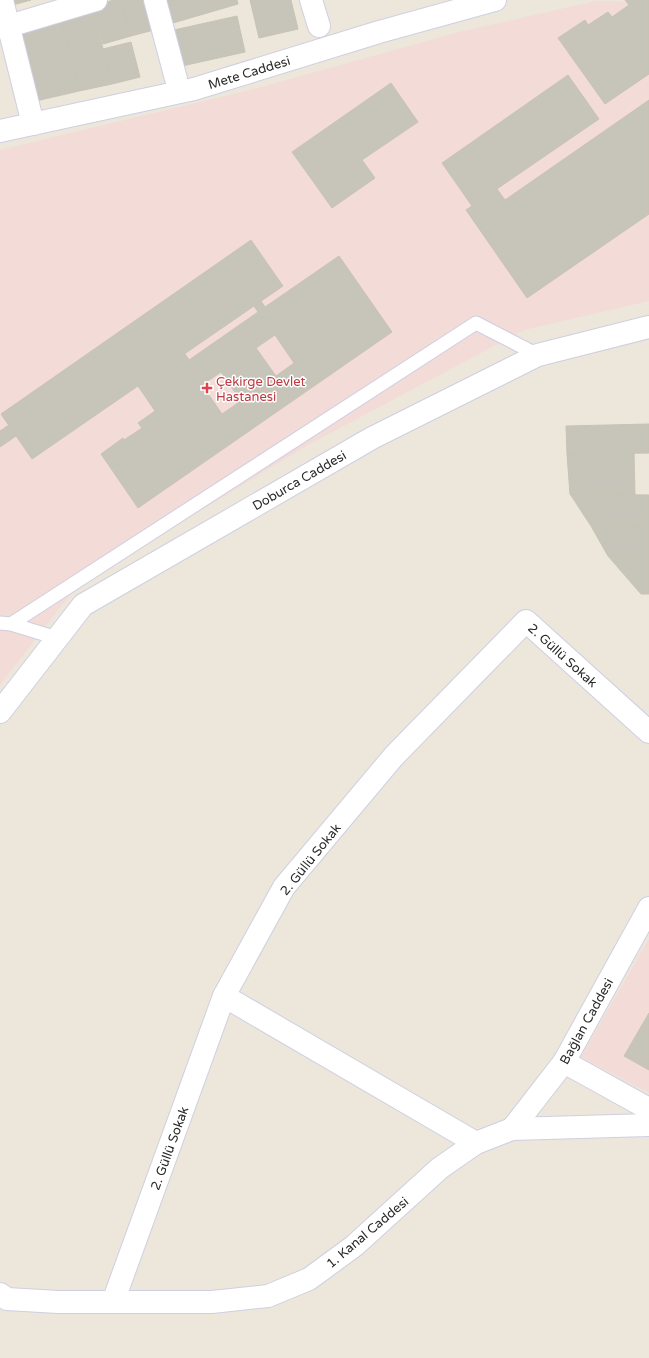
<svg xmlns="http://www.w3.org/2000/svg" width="649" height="1358" font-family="'Varela Round',sans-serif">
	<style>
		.medical { fill: #f3dbd7 }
		.building { fill: #c7c4ba; stroke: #c7c4b4; fill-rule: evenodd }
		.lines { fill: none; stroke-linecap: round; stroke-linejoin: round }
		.lane-casing { stroke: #cfcfe2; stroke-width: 15 }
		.street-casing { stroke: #cfcfe2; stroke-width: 24 }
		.secondary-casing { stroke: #cfcfe2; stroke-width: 24 }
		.lane { stroke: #fff; stroke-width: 13 }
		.street { stroke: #fff; stroke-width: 22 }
		.secondary { stroke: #fff; stroke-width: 22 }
		.health-dot { fill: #e0444e; stroke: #fff; stroke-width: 1.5 }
		.labels { text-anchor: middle; stroke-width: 3; stroke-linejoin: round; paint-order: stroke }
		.street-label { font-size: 13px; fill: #292929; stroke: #fff }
		.health-label { font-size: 13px; fill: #be3a42; stroke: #fff; text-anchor: start }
	</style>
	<rect width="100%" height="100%" fill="#ece7da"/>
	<g class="medical">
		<polygon points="596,1 649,2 649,301 524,330 306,446 76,587 0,685 0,150 258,88 459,32"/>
		<polygon points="649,939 649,1093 581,1057"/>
	</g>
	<g class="building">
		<polygon points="7,0 31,0 9,6"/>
		<polygon points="114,0 121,0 131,36 103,44 92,6"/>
		<polygon points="121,0 154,0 161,28 131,36"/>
		<polygon points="160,0 237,0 238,4 166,25"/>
		<polygon points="250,0 291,0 298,29 259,38"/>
		<polygon points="625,0 649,0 649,74 605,104 558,38 585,20 588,25 608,12 612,17 629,5"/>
		<polygon points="92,6 112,84 79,91 60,14"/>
		<polygon points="60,14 79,91 36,101 17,25"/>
		<polygon points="237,16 245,52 173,68 165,32"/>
		<polygon points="131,42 140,77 112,84 103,49"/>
		<polygon points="568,75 599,119 472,206 442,163"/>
		<polygon points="391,83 418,122 362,160 375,178 332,208 292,152"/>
		<polygon points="649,100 649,214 527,298 466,210 497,189 505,200"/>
		<polygon points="251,240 283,286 32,459 1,414"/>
		<path d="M339 256 392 332 138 508 101 454 123 438 124 440 142 428 138 423 155 411 138 386 185 354 189 360 258 312 254 306 261 301 265 307ZM275 335 294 363 276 376 256 348ZM221 372 241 401 222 414 202 385Z"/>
		<polygon points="649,424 649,453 567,454 566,426"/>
		<polygon points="9,425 16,436 0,447 0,431"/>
		<polygon points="634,453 635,495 570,494 567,454"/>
		<polygon points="570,494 649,495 649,527 591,526"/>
		<polygon points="591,526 649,527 649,557 608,556"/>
		<polygon points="608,556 649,557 649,594 641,594"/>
		<polygon points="649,1013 649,1070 624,1056"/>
	</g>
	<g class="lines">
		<defs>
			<g id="lane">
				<polyline points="0,623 11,624 57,638"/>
				<polyline points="11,624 476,323 538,355"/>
			</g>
			<g id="street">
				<polyline points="2,0 33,124"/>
				<polyline points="155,0 176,79"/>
				<polyline points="311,0 319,26"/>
				<polyline points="9,26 96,0"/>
				<polyline points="224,996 476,1143"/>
				<polyline points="113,1302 224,996 284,887 394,756 526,621 649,732"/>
			</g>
			<g id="secondary">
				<polyline points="0,131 194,89 379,32 495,0"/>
				<polyline points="0,712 83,605 372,438 538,355 649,327"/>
				<polyline points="564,1062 649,1109"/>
				<polyline points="512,1129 564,1062 649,908"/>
				<polyline points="0,1294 7,1299 58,1302 212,1302 268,1296 309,1279 354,1246 440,1168 476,1143 512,1129 649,1125"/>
			</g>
		</defs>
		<use href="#lane" class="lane-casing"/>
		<use href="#street" class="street-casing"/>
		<use href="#secondary" class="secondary-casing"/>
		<use href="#lane" class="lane"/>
		<use href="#street" class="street"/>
		<use href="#secondary" class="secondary"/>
	</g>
	<path class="health-dot" d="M205 382h4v4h4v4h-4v4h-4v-4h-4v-4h4z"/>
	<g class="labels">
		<g class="street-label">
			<text transform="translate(249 72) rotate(-17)" y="5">Mete Caddesi</text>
			<text transform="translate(299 480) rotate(-30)" y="5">Doburca Caddesi</text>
			<text transform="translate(563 655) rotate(42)" y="5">2. Güllü Sokak</text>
			<text transform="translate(310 859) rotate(-51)" y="5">2. Güllü Sokak</text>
			<text transform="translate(586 1021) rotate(-61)" y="5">Bağlan Caddesi</text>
			<text transform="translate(169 1148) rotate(-70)" y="5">2. Güllü Sokak</text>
			<text transform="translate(367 1232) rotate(-40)" y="5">1. Kanal Caddesi</text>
		</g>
		<g class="health-label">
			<text x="216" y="386">Çekirge Devlet<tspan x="216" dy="15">Hastanesi</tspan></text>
		</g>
	</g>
</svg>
